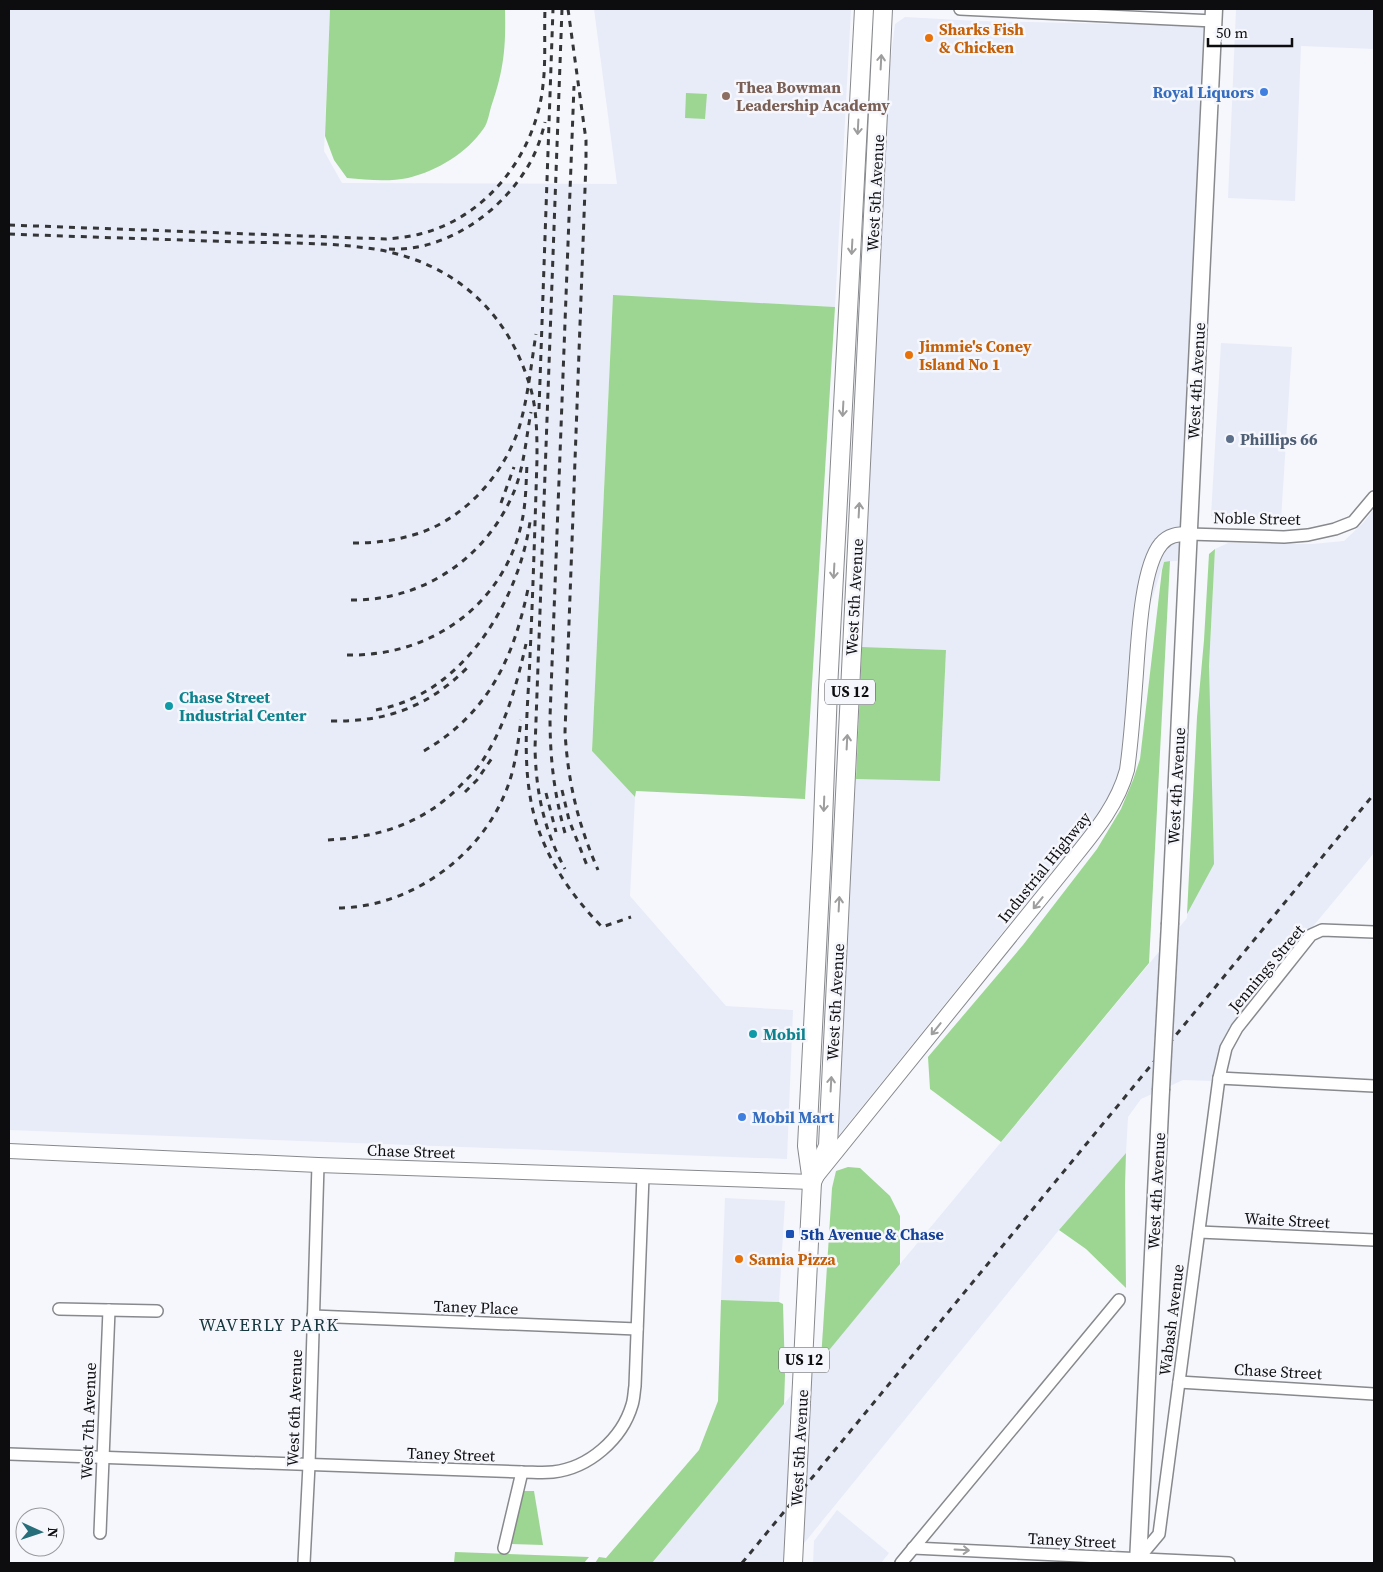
<svg xmlns="http://www.w3.org/2000/svg" width="1383" height="1572" font-family="'Source Serif 4',serif">
	<style>
		.built { fill: #e8ecf8 }
		.green { fill: #9dd692 }
		.lines { fill: none; stroke-linecap: round; stroke-linejoin: round }
		.minor-casing { stroke: #87898c; stroke-width: 14 }
		.tertiary-casing { stroke: #87898c; stroke-width: 16 }
		.secondary-casing { stroke: #87898c; stroke-width: 19 }
		.primary-casing { stroke: #87898c; stroke-width: 20 }
		.minor { stroke: #fff; stroke-width: 11 }
		.tertiary { stroke: #fff; stroke-width: 14 }
		.secondary { stroke: #fff; stroke-width: 16 }
		.primary { stroke: #fff; stroke-width: 18 }
		.rail { stroke: #343537; stroke-width: 3; stroke-dasharray: 6 6; stroke-linecap: butt }
		.secondary-bridge-casing { stroke: #87898c; stroke-width: 19; stroke-linecap: butt }
		.secondary-bridge { stroke: #fff; stroke-width: 16 }
		.oneway { stroke: #9e9e9f }
		.food-dot { fill: #e8710a; stroke: #f6f7fc; stroke-width: 2 }
		.shop-dot { fill: #3f7fe0; stroke: #f6f7fc; stroke-width: 2 }
		.education-dot { fill: #8d6e63; stroke: #f6f7fc; stroke-width: 2 }
		.service-dot { fill: #5c6f8a; stroke: #f6f7fc; stroke-width: 2 }
		.culture-dot { fill: #0f9aa8; stroke: #f6f7fc; stroke-width: 2 }
		.transit-dot { fill: #1a4fb4; stroke: #f6f7fc; stroke-width: 2 }
		.labels { text-anchor: middle; stroke-width: 5; stroke-linejoin: round; paint-order: stroke }
		.shield { fill: #f6f7fc; stroke: #535356; stroke-width: 1 }
		.shield-label { font-size: 15px; font-weight: bold; fill: #0d0d0f }
		.food-label { font-size: 16px; font-weight: bold; fill: #c56008; stroke: #f6f7fc; text-anchor: start }
		.education-label { font-size: 16px; font-weight: bold; fill: #785e54; stroke: #f6f7fc; text-anchor: start }
		.shop-label { font-size: 16px; font-weight: bold; fill: #366cbe; stroke: #f6f7fc; text-anchor: end }
		.street-label { font-size: 16px; fill: #0d0d0f; stroke: #f6f7fc }
		.service-label { font-size: 16px; font-weight: bold; fill: #4e5e75; stroke: #f6f7fc; text-anchor: start }
		.culture-label { font-size: 16px; font-weight: bold; fill: #0d838f; stroke: #f6f7fc; text-anchor: start }
		.transit-label { font-size: 16px; font-weight: bold; fill: #164399; stroke: #f6f7fc; text-anchor: start }
		.neighbourhood-label { font-size: 18px; letter-spacing: 1px; fill: #16373d; stroke: #f6f7fc }
	</style>
	<rect width="100%" height="100%" fill="#f6f7fc"/>
	<g class="built">
		<polygon points="9,9 330,9 324,151 342,183 617,184 594,9 851,9 835,307 613,296 592,751 635,797 630,896 726,1006 793,1010 787,1159 9,1130"/>
		<polygon points="1236,9 1374,9 1374,49 1301,46 1295,201 1228,198"/>
		<polygon points="905,17 977,21 1210,26 1185,560 1164,562 1133,657 1119,778 1103,808 835,1140 856,779 940,780 946,650 862,647 869,401 883,122 895,24"/>
		<polygon points="1221,343 1292,347 1281,520 1211,516"/>
		<polygon points="1374,509 1374,853 1230,1026 1222,1041 1212,1081 1183,1080 1141,1099 1128,1117 1126,1153 1059,1230 788,1563 652,1563 1187,918 1209,666 1215,549 1228,543 1312,544 1344,541 1363,523"/>
		<polygon points="725,1198 785,1201 779,1302 721,1300"/>
		<polygon points="837,1510 889,1553 881,1563 813,1563 814,1541"/>
	</g>
	<g class="green">
		<path d="M330 9H505C506 47 504 70 491 107 489 114 488 122 484 128 467 153 437 171 408 178 389 182 367 180 347 178L334 160 325 136Z"/>
		<polygon points="686,93 707,94 705,119 685,118"/>
		<polygon points="613,295 835,307 805,799 636,791 635,797 592,751"/>
		<polygon points="1215,549 1209,666 1214,864 1187,914 1197,717 1204,640 1209,554"/>
		<polygon points="1170,561 1149,963 1001,1142 930,1089 928,1057 1023,945 1097,849 1121,809 1133,780 1140,759 1162,570 1164,562"/>
		<polygon points="862,647 946,650 940,781 856,779"/>
		<polygon points="1126,1153 1125,1186 1126,1288 1086,1249 1059,1230"/>
		<polygon points="848,1167 860,1168 890,1196 900,1216 900,1264 821,1360 832,1188 836,1171"/>
		<polygon points="721,1300 779,1302 783,1304 785,1375 784,1404 652,1563 595,1563 599,1557 606,1558 699,1450 718,1401"/>
		<polygon points="523,1491 534,1491 543,1545 511,1544"/>
		<polygon points="455,1552 589,1557 584,1563 454,1563"/>
	</g>
	<g class="lines">
		<defs>
			<g id="minor">
				<polyline points="960,9 1214,21"/>
				<polyline points="1189,534 1284,537 1308,535 1335,529 1353,522 1374,497"/>
				<polyline points="1219,1078 1374,1086"/>
				<polyline points="1199,1232 1374,1240"/>
				<polyline points="59,1309 157,1311"/>
				<polyline points="313,1316 637,1329"/>
				<polyline points="1179,1382 1374,1394"/>
				<path d="M9 1454 522 1472C532 1472 543 1473 553 1472 589 1468 622 1439 632 1405 634 1399 634 1392 635 1386L643 1176"/>
				<polyline points="100,1533 109,1310"/>
				<polyline points="504,1548 522,1472"/>
				<polyline points="913,1548 1229,1563"/>
				<polyline points="1138,1559 1159,1534 1219,1078 1226,1048 1237,1028 1311,935 1322,930 1374,932"/>
				<polyline points="304,1563 309,1465 318,1165"/>
				<polyline points="901,1563 1119,1300"/>
			</g>
			<path id="tertiary" d="M9 1151 318 1165 812 1182 1068 865C1092 835 1117 807 1127 770 1131 742 1133 714 1135 686 1138 652 1140 569 1161 544 1168 535 1178 534 1189 534"/>
			<g id="secondary">
				<polyline points="1170,923 1214,9"/>
				<polyline points="1138,1563 1161,1090"/>
			</g>
			<g id="primary">
				<polyline points="812,1182 828,1146 883,9"/>
				<polyline points="793,1563 812,1182 807,1146 822,848 828,689 864,9"/>
			</g>
		</defs>
		<use href="#minor" class="minor-casing"/>
		<use href="#tertiary" class="tertiary-casing"/>
		<use href="#secondary" class="secondary-casing"/>
		<use href="#primary" class="primary-casing"/>
		<use href="#minor" class="minor"/>
		<use href="#tertiary" class="tertiary"/>
		<use href="#secondary" class="secondary"/>
		<use href="#primary" class="primary"/>
		<g class="rail">
			<path d="M562 9 535 748C536 793 544 830 565 869"/>
			<path d="M568 9 586 140V162L565 732C568 783 578 824 598 870"/>
			<path d="M9 225 386 239C397 238 409 237 420 234 488 217 536 153 543 85 546 60 544 34 545 9"/>
			<path d="M9 234C84 237 160 239 236 242 283 243 334 242 380 250 453 264 505 309 528 380 537 405 537 433 537 459 535 525 533 590 530 656 528 710 520 769 536 822 549 863 572 896 602 927L631 917"/>
			<path d="M389 249C443 252 497 215 525 171 535 156 541 139 545 122"/>
			<polyline points="539,409 553,9"/>
			<polyline points="501,503 514,467"/>
			<path d="M353 543C373 543 393 541 413 535 463 521 503 476 519 428 528 398 531 365 536 334"/>
			<path d="M351 600C422 601 485 559 513 494 524 469 526 438 531 412"/>
			<path d="M347 655C430 657 505 605 522 521 526 503 526 483 527 464"/>
			<path d="M376 710C462 695 518 603 530 522"/>
			<path d="M331 721C387 722 428 707 468 667"/>
			<path d="M424 751C488 713 513 660 528 589"/>
			<polyline points="562,790 569,820 588,868"/>
			<polyline points="465,792 477,780 494,755"/>
			<polyline points="546,793 556,832"/>
			<path d="M565 833C554 793 550 759 550 717L574 86"/>
			<path d="M328 840C380 837 425 823 462 784 471 775 480 766 486 755 507 721 517 683 526 644"/>
			<path d="M339 908C410 907 480 857 506 791 515 769 518 744 521 720"/>
			<polyline points="742,1563 1374,794"/>
		</g>
		<defs>
			<polyline id="secondary-bridge" points="1161,1090 1170,923"/>
		</defs>
		<use href="#secondary-bridge" class="secondary-bridge-casing"/>
		<use href="#secondary-bridge" class="secondary-bridge"/>
	</g>
	<defs><path id="oneway-shaft" d="M-6 0H5M1.5-3L5.5 0L1.5 3" fill="none" stroke-width="1.6" stroke-linecap="round" stroke-linejoin="round" transform="scale(1.25)"/></defs>
	<g class="oneway">
		<use href="#oneway-shaft" transform="translate(881 62) rotate(-87)"/>
		<use href="#oneway-shaft" transform="translate(858 127) rotate(93)"/>
		<use href="#oneway-shaft" transform="translate(852 247) rotate(93)"/>
		<use href="#oneway-shaft" transform="translate(843 409) rotate(93)"/>
		<use href="#oneway-shaft" transform="translate(859 510) rotate(-87)"/>
		<use href="#oneway-shaft" transform="translate(834 571) rotate(93)"/>
		<use href="#oneway-shaft" transform="translate(847 742) rotate(-87)"/>
		<use href="#oneway-shaft" transform="translate(824 804) rotate(92)"/>
		<use href="#oneway-shaft" transform="translate(1038 903) rotate(129)"/>
		<use href="#oneway-shaft" transform="translate(839 904) rotate(-87)"/>
		<use href="#oneway-shaft" transform="translate(936 1029) rotate(129)"/>
		<use href="#oneway-shaft" transform="translate(831 1084) rotate(-87)"/>
		<use href="#oneway-shaft" transform="translate(962 1550) rotate(3)"/>
	</g>
	<g class="food-dot">
		<circle cx="929" cy="38" r="5"/>
		<circle cx="909" cy="355" r="5"/>
		<circle cx="739" cy="1259" r="5"/>
	</g>
	<g class="shop-dot">
		<circle cx="1264" cy="92" r="5"/>
		<circle cx="742" cy="1117" r="5"/>
	</g>
	<circle class="education-dot" cx="726" cy="96" r="5"/>
	<circle class="service-dot" cx="1230" cy="439" r="5"/>
	<g class="culture-dot">
		<circle cx="169" cy="706" r="5"/>
		<circle cx="753" cy="1034" r="5"/>
	</g>
	<rect class="transit-dot" x="785" y="1229" width="10" height="10" rx="2.5"/>
	<g class="labels">
		<g class="shield">
			<rect x="825" y="679.5" width="50" height="25" rx="4"/>
			<rect x="779" y="1347.5" width="50" height="25" rx="4"/>
		</g>
		<g class="shield-label">
			<text x="850" y="697">US 12</text>
			<text x="804" y="1365">US 12</text>
		</g>
		<g class="food-label">
			<text x="939" y="35">Sharks Fish<tspan x="939" dy="18">&amp; Chicken</tspan></text>
			<text x="919" y="352">Jimmie's Coney<tspan x="919" dy="18">Island No 1</tspan></text>
			<text x="749" y="1265">Samia Pizza</text>
		</g>
		<g class="education-label">
			<text x="736" y="93">Thea Bowman<tspan x="736" dy="18">Leadership Academy</tspan></text>
		</g>
		<g class="shop-label">
			<text x="1254" y="98">Royal Liquors</text>
			<text x="752" y="1123" text-anchor="start">Mobil Mart</text>
		</g>
		<g class="street-label">
			<text transform="translate(875 193) rotate(-87)" y="6">West 5th Avenue</text>
			<text transform="translate(1196 381) rotate(-87)" y="6">West 4th Avenue</text>
			<text transform="translate(1257 518) rotate(1)" y="6">Noble Street</text>
			<text transform="translate(854 597) rotate(-87)" y="6">West 5th Avenue</text>
			<text transform="translate(1176 786) rotate(-87)" y="6">West 4th Avenue</text>
			<text transform="translate(1044 867) rotate(-51)" y="6">Industrial Highway</text>
			<text transform="translate(1266 968) rotate(-50)" y="6">Jennings Street</text>
			<text transform="translate(835 1002) rotate(-87)" y="6">West 5th Avenue</text>
			<text transform="translate(411 1151) rotate(2)" y="6">Chase Street</text>
			<text transform="translate(1156 1191) rotate(-87)" y="6">West 4th Avenue</text>
			<text transform="translate(1287 1220) rotate(3)" y="6">Waite Street</text>
			<text transform="translate(476 1307) rotate(2)" y="6">Taney Place</text>
			<text transform="translate(1171 1320) rotate(-83)" y="6">Wabash Avenue</text>
			<text transform="translate(1278 1371) rotate(3)" y="6">Chase Street</text>
			<text transform="translate(294 1408) rotate(-88)" y="6">West 6th Avenue</text>
			<text transform="translate(88 1421) rotate(-88)" y="6">West 7th Avenue</text>
			<text transform="translate(799 1448) rotate(-87)" y="6">West 5th Avenue</text>
			<text transform="translate(451 1454) rotate(2)" y="6">Taney Street</text>
			<text transform="translate(1072 1540) rotate(3)" y="6">Taney Street</text>
		</g>
		<g class="service-label">
			<text x="1240" y="445">Phillips 66</text>
		</g>
		<g class="culture-label">
			<text x="179" y="703">Chase Street<tspan x="179" dy="18">Industrial Center</tspan></text>
			<text x="763" y="1040">Mobil</text>
		</g>
		<g class="transit-label">
			<text x="800" y="1240">5th Avenue &amp; Chase</text>
		</g>
		<g class="neighbourhood-label">
			<text x="269" y="1331">WAVERLY PARK</text>
		</g>
	</g>
	<rect width="1383" height="1572" fill="none" stroke="#0d0d0f" stroke-width="20"/>
	<g transform="translate(40 1532) rotate(93)"><circle r="24" fill="#f6f7fc" stroke="#99999d"/>
	<path d="M0-4L9 19L0 12L-9 19Z" fill="#276e7b"/>
	<text y="-8" font-size="14" font-weight="bold" text-anchor="middle" fill="#0d0d0f">N</text>
	</g>
	<path d="M1208 38v8h84v-8" fill="none" stroke="#0d0d0f" stroke-width="2.5"/>
	<text x="1216" y="38" font-size="15" fill="#0d0d0f" stroke="#f6f7fc" stroke-width="4" paint-order="stroke">50 m</text>
</svg>
